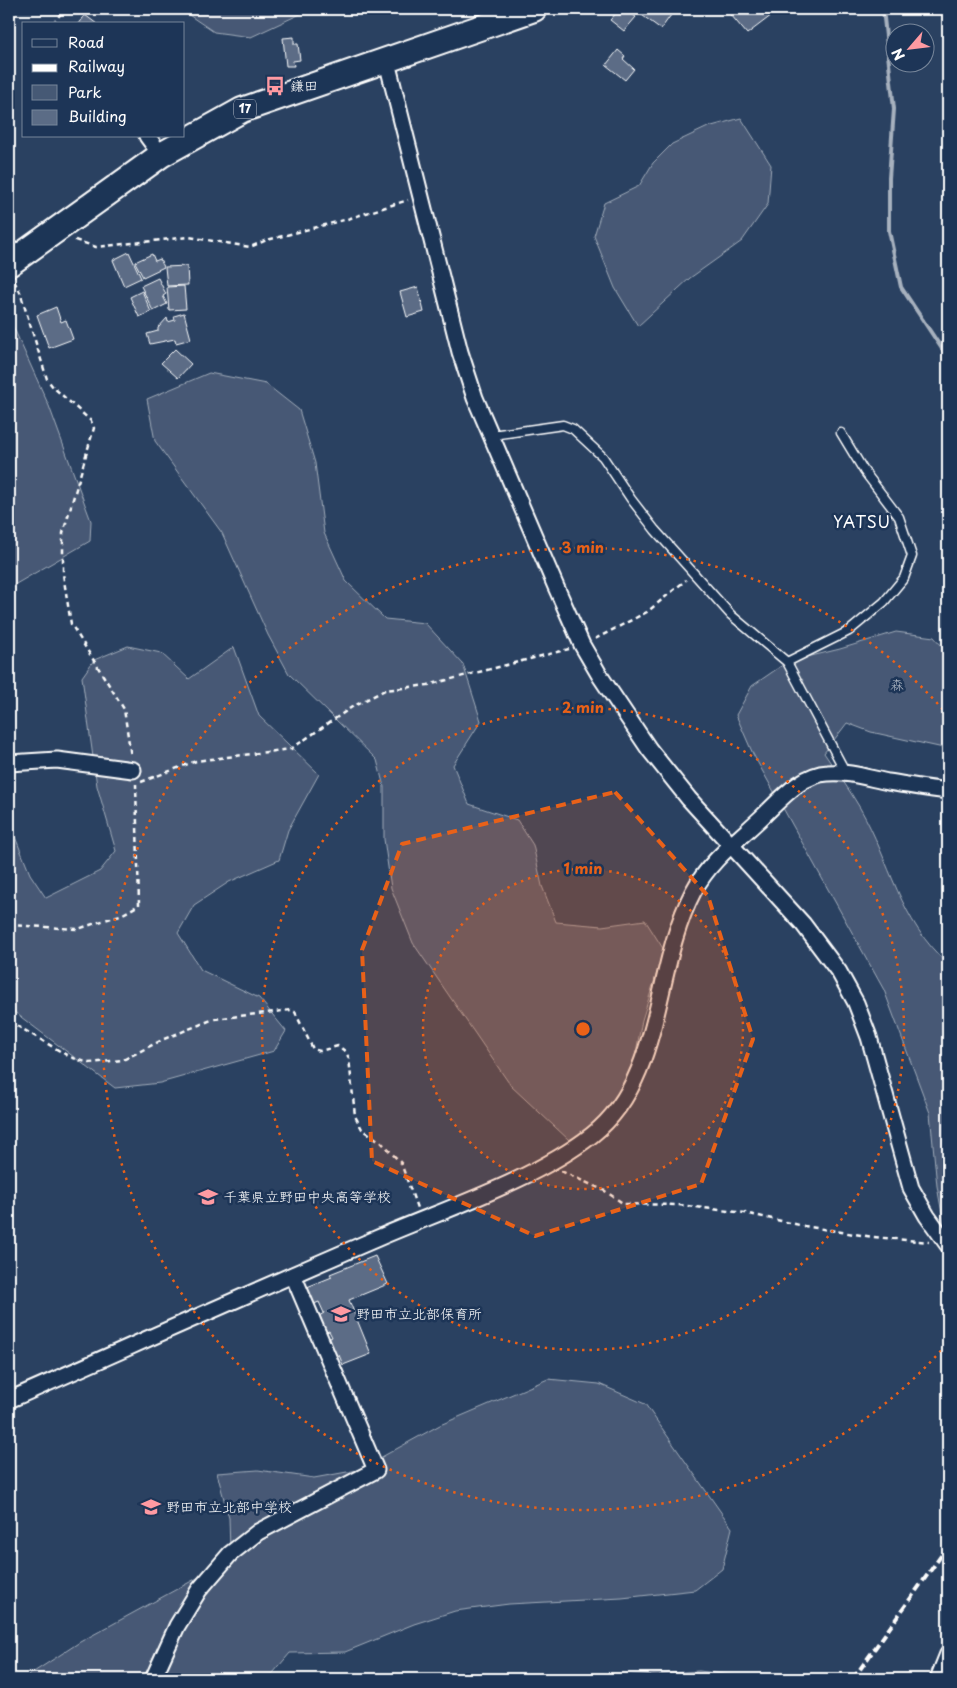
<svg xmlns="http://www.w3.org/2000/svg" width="957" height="1688" font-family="'Playpen Sans','Klee One',sans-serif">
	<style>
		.green { fill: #465975; stroke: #a2acba }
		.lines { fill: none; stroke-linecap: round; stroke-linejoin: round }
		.stream { stroke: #a7b1be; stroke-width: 4 }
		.building { fill: #5b6c86; stroke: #fff }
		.service-casing { stroke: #fff; stroke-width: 11 }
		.minor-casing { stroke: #fff; stroke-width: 19 }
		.primary-casing { stroke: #fff; stroke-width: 28 }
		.path { stroke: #fff; stroke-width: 2.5; stroke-dasharray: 5 4; stroke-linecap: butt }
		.service { stroke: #1d3557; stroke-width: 8 }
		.minor { stroke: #1d3557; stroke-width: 15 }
		.primary { stroke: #1d3557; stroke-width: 24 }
		.rail { stroke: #fff; stroke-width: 4; stroke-dasharray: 8 4; stroke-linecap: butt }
		.marked { fill: #e96118; fill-opacity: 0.2; stroke: #e96118; stroke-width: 4; stroke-dasharray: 10 6; stroke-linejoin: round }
		.ring { fill: none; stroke: #e96118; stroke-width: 2.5; stroke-dasharray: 2.5 5 }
		.labels { text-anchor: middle; stroke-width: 5; stroke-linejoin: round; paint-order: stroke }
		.shield { fill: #1d3557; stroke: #bbc2cd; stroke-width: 1 }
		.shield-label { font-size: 12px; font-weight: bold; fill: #fff }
		.poi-label { font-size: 14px; fill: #fff; stroke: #1d3557; text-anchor: start }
		.park-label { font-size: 14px; fill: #b5bdc8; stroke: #1d3557 }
		.quarter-label { font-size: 16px; letter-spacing: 1px; fill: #fff; stroke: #1d3557 }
		.centre { fill: #e96118; stroke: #1d3557; stroke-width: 2.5 }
		.ring-label { font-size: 15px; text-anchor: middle; font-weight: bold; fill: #e96118; stroke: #1d3557; stroke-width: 5; stroke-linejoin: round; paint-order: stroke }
	</style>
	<rect width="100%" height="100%" fill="#2a4161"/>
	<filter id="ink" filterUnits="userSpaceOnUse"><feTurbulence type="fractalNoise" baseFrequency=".02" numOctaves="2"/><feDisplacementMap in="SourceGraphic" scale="10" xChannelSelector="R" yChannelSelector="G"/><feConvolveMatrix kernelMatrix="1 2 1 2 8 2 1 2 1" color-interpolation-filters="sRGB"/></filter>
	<g filter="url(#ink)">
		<g class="green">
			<polygon points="180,9 179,9 311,9 251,37 214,32"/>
			<polygon points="741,118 771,165 768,204 742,241 690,278 638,326 615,288 594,236 604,203 639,186 653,163 672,144 708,127"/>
			<polygon points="9,322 12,324 49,406 91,521 90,541 9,588"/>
			<polygon points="209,373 266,384 299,410 315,463 324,533 346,581 385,619 425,623 463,664 481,721 453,765 469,804 517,820 533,845 542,886 556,922 602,926 645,920 664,950 642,1020 627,1101 616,1119 569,1140 511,1086 413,943 391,888 384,839 384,787 377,760 289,674 268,635 222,533 155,441 147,399"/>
			<path d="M896 632 934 637 948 653V749L871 732 847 723 824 753C836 771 849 789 860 808 891 862 899 921 948 964V1247L937 1186 930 1113 884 990 753 754 736 715 752 686 787 662 840 649Z"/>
			<polygon points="128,646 161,653 189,679 234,647 259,716 319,774 288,830 279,860 229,882 194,905 178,933 201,970 259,998 286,1031 274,1051 160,1083 115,1088 9,1008 9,828 13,832 30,874 46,898 100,871 116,851 97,786 82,677 94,660"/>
			<polygon points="548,1379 599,1384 645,1404 732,1528 722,1569 695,1590 622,1598 509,1604 455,1611 414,1624 345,1652 290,1653 268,1679 23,1679 80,1642 210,1571 230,1550 229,1518 217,1473 258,1470 314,1478 358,1470 440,1425"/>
			<polygon points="699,1671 765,1679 617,1679 634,1676"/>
		</g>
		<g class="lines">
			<polyline class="stream" points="883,9 894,109 889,178 889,231 901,287 948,358"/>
		</g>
		<g class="building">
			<polygon points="620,9 625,9 636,17 624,31 610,20"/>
			<polygon points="642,9 662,9 671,15 661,29 639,13"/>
			<polygon points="726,9 780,9 747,34"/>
			<polygon points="85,15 97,24 79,24"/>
			<polygon points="294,37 294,44 298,44 300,60 293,61 294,66 286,66 283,38"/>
			<polygon points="618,50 625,56 623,59 634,69 625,80 606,65"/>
			<polygon points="129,252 141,278 124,286 113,260"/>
			<polygon points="152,254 155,261 160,259 164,267 143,277 135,262"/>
			<polygon points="187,266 188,285 167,286 165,267"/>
			<polygon points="158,278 166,294 163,296 167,304 153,311 141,286"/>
			<polygon points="184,286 186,309 169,310 167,287"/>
			<polygon points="418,287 424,312 407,317 400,292"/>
			<polygon points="142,291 151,312 139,317 130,297"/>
			<polygon points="56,307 61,322 66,320 73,339 49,348 37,315"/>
			<polygon points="184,313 191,339 176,343 175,339 150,344 147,334 158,331 158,328 167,318 168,322 175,320 174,316"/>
			<polygon points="175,349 191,364 178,378 161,363"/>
			<polygon points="375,1256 388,1284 349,1300 371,1354 343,1365 339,1355 335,1357 328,1339 332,1337 329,1331 326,1332 319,1316 324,1313 319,1302 314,1304 307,1287 332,1277 330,1274"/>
		</g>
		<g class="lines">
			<defs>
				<g id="service">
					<polyline points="492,435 563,425 573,429 603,457 631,499 655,530 731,615 787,662 846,773"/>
					<polyline points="787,662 849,631 884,602 904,578 912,556 899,517 864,471 841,433"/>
				</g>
				<g id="minor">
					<polyline points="386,58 460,352 475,398 556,587 582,645 600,676 649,749 689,799 803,924 839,972 856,1003 869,1037 911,1188 927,1216 948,1245"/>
					<polyline points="147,136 161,155"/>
					<polyline points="9,763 57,760 133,770"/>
					<path d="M9 1400C132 1346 254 1291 378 1238 445 1209 535 1180 592 1135 664 1079 653 968 693 892 709 861 739 839 763 816 781 799 802 774 828 773 848 771 868 778 888 782 908 785 928 789 948 791"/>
					<polyline points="153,1679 177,1626 199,1590 230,1554 258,1532 376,1470 293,1275"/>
					<polyline points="938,1679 948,1654"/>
				</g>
				<polyline id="primary" points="9,264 161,155 242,110 534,9"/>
			</defs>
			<use href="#service" class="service-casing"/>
			<use href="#minor" class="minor-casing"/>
			<use href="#primary" class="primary-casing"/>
			<g class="path">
				<polyline points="53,24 64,9"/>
				<polyline points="75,240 96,247 189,237 250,247 267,240 344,220 408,200"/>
				<polyline points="14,281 20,292 47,379 53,387 91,421 94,428 63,533 63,574 71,624 124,709 131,757"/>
				<polyline points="595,639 647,612 686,580"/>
				<polyline points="141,782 196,761 291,749 352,707 385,690 428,685 569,649"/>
				<polyline points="9,925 78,929 123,914 139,905 136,784"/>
				<polyline points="9,1021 70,1057 89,1063 123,1060 164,1039 214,1019 291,1010 295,1012 313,1049 320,1051 338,1046 345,1051 349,1058 355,1116 362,1129 381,1142 401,1163 417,1208"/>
				<polyline points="561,1171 605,1191 624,1204 679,1205 745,1213 804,1226 873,1237 929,1242"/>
			</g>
			<use href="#service" class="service"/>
			<use href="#minor" class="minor"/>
			<use href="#primary" class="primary"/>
			<polyline class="rail" points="853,1679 948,1546"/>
		</g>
	</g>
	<path class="marked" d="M615 792 708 896 753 1039 701 1184 535 1236 372 1161 362 950 402 844Z"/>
	<circle cx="583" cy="1029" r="160" fill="#e96118" fill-opacity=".12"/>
	<g class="ring">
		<circle cx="583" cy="1029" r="160"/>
		<circle cx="583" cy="1029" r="321"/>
		<path d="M946 1345A481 481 0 1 1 946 713"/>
	</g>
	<defs>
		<symbol id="bus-bare" viewBox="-9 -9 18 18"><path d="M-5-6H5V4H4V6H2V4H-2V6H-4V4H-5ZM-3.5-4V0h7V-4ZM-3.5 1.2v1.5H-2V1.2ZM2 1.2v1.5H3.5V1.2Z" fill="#ff9aa2" stroke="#1d3557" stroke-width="2.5" paint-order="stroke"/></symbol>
		<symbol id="school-bare" viewBox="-9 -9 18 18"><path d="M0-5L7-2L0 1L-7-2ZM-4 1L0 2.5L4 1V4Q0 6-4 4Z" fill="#ff9aa2" stroke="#1d3557" stroke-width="2.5" paint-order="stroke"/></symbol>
	</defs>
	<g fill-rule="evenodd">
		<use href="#bus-bare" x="261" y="72" width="28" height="28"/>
		<use href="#school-bare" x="194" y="1183" width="28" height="28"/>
		<use href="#school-bare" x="327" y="1300" width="28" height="28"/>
		<use href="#school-bare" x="137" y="1493" width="28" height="28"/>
	</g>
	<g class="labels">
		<rect class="shield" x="234" y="99.5" width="22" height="19" rx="4"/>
		<g class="shield-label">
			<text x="245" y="113">17</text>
		</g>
		<g class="poi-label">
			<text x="290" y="91">鎌田</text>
			<text x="223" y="1202">千葉県立野田中央高等学校</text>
			<text x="356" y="1319">野田市立北部保育所</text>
			<text x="166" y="1512">野田市立北部中学校</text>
		</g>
		<g class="park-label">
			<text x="897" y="690">森</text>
		</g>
		<g class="quarter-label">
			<text x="862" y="528">YATSU</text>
		</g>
	</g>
	<circle cx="583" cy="1029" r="8" class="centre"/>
	<g class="ring-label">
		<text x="583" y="553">3 min</text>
		<text x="583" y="713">2 min</text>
		<text x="583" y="874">1 min</text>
	</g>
	<rect width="957" height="1688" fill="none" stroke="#1d3557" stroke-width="30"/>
	<rect x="15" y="15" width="927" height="1658" fill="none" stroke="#fff" stroke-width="2" filter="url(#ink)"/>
	<rect x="22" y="22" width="162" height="115" fill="#1d3557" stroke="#77869a"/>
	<rect x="32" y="39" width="25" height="8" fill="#1d3557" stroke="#77869a"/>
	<text x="68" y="48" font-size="15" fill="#ffffff">Road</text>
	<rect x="32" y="64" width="25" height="8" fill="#ffffff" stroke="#77869a"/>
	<text x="68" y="72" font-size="15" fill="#ffffff">Railway</text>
	<rect x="32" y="85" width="25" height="15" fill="#465975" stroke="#77869a"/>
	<text x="68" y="98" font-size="15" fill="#ffffff">Park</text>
	<rect x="32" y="110" width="25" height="15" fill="#5b6c86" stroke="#77869a"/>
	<text x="68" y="122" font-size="15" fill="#ffffff">Building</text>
	<g transform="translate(910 48) rotate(242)"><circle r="24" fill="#1d3557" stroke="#77869a"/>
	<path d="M0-4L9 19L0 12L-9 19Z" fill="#ff9aa2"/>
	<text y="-8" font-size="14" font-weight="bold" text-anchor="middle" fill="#ffffff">N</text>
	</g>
</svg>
